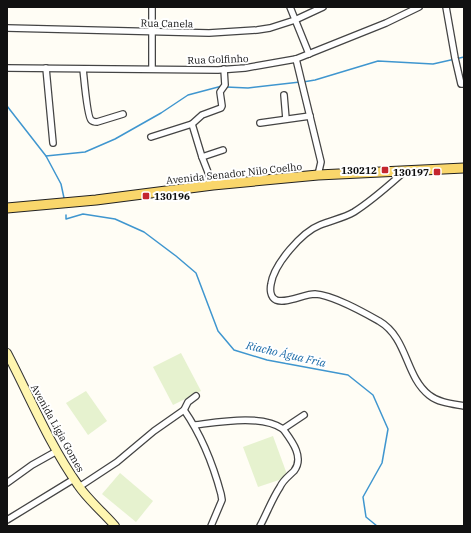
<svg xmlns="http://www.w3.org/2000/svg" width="471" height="533" font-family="'IBM Plex Serif',serif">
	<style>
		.pitch { fill: #e6f2cf }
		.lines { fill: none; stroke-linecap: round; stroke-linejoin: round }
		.stream { stroke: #3f96cf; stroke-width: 1.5 }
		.street-casing { stroke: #444; stroke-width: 8 }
		.secondary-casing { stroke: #333; stroke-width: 10 }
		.primary-casing { stroke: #222; stroke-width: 11 }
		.street { stroke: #fff; stroke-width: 5.5 }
		.secondary { stroke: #fff6b0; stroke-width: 8 }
		.primary { stroke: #f9d66b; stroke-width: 9 }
		.poi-dot { fill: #c4262e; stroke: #fff; stroke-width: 1.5 }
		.labels { text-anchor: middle; stroke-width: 4; stroke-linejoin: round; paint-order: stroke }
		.street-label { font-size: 10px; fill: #111; stroke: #fff }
		.poi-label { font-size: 10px; font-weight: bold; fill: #111; stroke: #fff; text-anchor: end }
		.water-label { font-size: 11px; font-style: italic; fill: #1768a6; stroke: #fff }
	</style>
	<rect width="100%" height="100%" fill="#fffdf5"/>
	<g class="pitch">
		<polygon points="181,353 201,391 173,405 153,367"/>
		<polygon points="86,391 107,421 88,435 66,403"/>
		<polygon points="273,436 288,477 258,487 243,447"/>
		<polygon points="120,473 153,501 136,522 102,494"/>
	</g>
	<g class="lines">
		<g class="stream">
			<polyline points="303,82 315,80 378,61 433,64 464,57"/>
			<polyline points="226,87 248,88 300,82"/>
			<polyline points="7,106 46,156 61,184 64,198"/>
			<polyline points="46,156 85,152 115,139 161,113 188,95 222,86"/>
			<polyline points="66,215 66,219 83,214 115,219 144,232 176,256 196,273 218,331 234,350 267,360 348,375 373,395 388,429 382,463 363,497 366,517 377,526"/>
		</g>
		<defs>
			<g id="street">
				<polyline points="152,7 152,69"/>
				<polyline points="290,7 309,54"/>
				<polyline points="446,7 455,58 461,84 464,84"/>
				<polyline points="7,28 209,33 257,30 270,28 295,20 323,7"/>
				<polyline points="296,59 321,162 318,175"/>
				<polyline points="7,68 218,70 245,68 296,59 386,23 419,7"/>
				<polyline points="46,68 53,143"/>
				<path d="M83 69C84 77 87 116 91 120 93 122 94 122 97 122L123 114"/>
				<polyline points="284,95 286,119"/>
				<polyline points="260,123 310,116"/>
				<polyline points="192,124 202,115 221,108 222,106 220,92 225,85 224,69"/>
				<polyline points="151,137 192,124 202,157 213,185"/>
				<polyline points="202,157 223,150"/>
				<path d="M404 172C388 186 373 200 354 212 344 218 332 220 320 225 302 232 274 264 271 284 270 289 270 297 276 300 286 304 304 294 315 294 333 295 363 312 379 321 408 338 405 376 429 395 439 403 453 404 464 406"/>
				<path d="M184 410C202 436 213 464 221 494L222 500 211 526"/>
				<path d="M195 425C219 422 262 414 283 429L304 415"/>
				<polyline points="7,483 32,465 57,451"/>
				<polyline points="79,487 117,462 154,431 184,410 188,402 196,396"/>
				<polyline points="7,520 74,479"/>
				<path d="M260 526C267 513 272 499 280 487 283 480 289 476 294 471 305 457 291 440 283 429"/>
			</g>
			<path id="secondary" d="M7 353C30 397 49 444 78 485 88 500 103 512 115 526"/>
			<polyline id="primary" points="7,208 96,200 213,185 318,175 464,168"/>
		</defs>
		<use href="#street" class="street-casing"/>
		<use href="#secondary" class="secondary-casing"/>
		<use href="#primary" class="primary-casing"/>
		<use href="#street" class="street"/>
		<use href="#secondary" class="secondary"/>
		<use href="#primary" class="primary"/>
	</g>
	<g class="poi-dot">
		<rect x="381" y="166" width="8" height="8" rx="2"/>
		<rect x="433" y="168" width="8" height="8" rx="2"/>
		<rect x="142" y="192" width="8" height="8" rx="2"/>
	</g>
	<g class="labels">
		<g class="street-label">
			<text transform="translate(167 23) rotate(1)" y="4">Rua Canela</text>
			<text transform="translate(218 59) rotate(-2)" y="4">Rua Golfinho</text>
			<text transform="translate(234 173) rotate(-6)" y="4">Avenida Senador Nilo Coelho</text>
			<text transform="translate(58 428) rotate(61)" y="4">Avenida Ligia Gomes</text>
		</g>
		<g class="poi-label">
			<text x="377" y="174">130212</text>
			<text x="429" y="176">130197</text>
			<text x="154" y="200" text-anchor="start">130196</text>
		</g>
		<g class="water-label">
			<text transform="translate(286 354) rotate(13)" y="4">Riacho Água Fria</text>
		</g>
	</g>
	<rect width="471" height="533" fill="none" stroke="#111111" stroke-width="16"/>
</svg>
